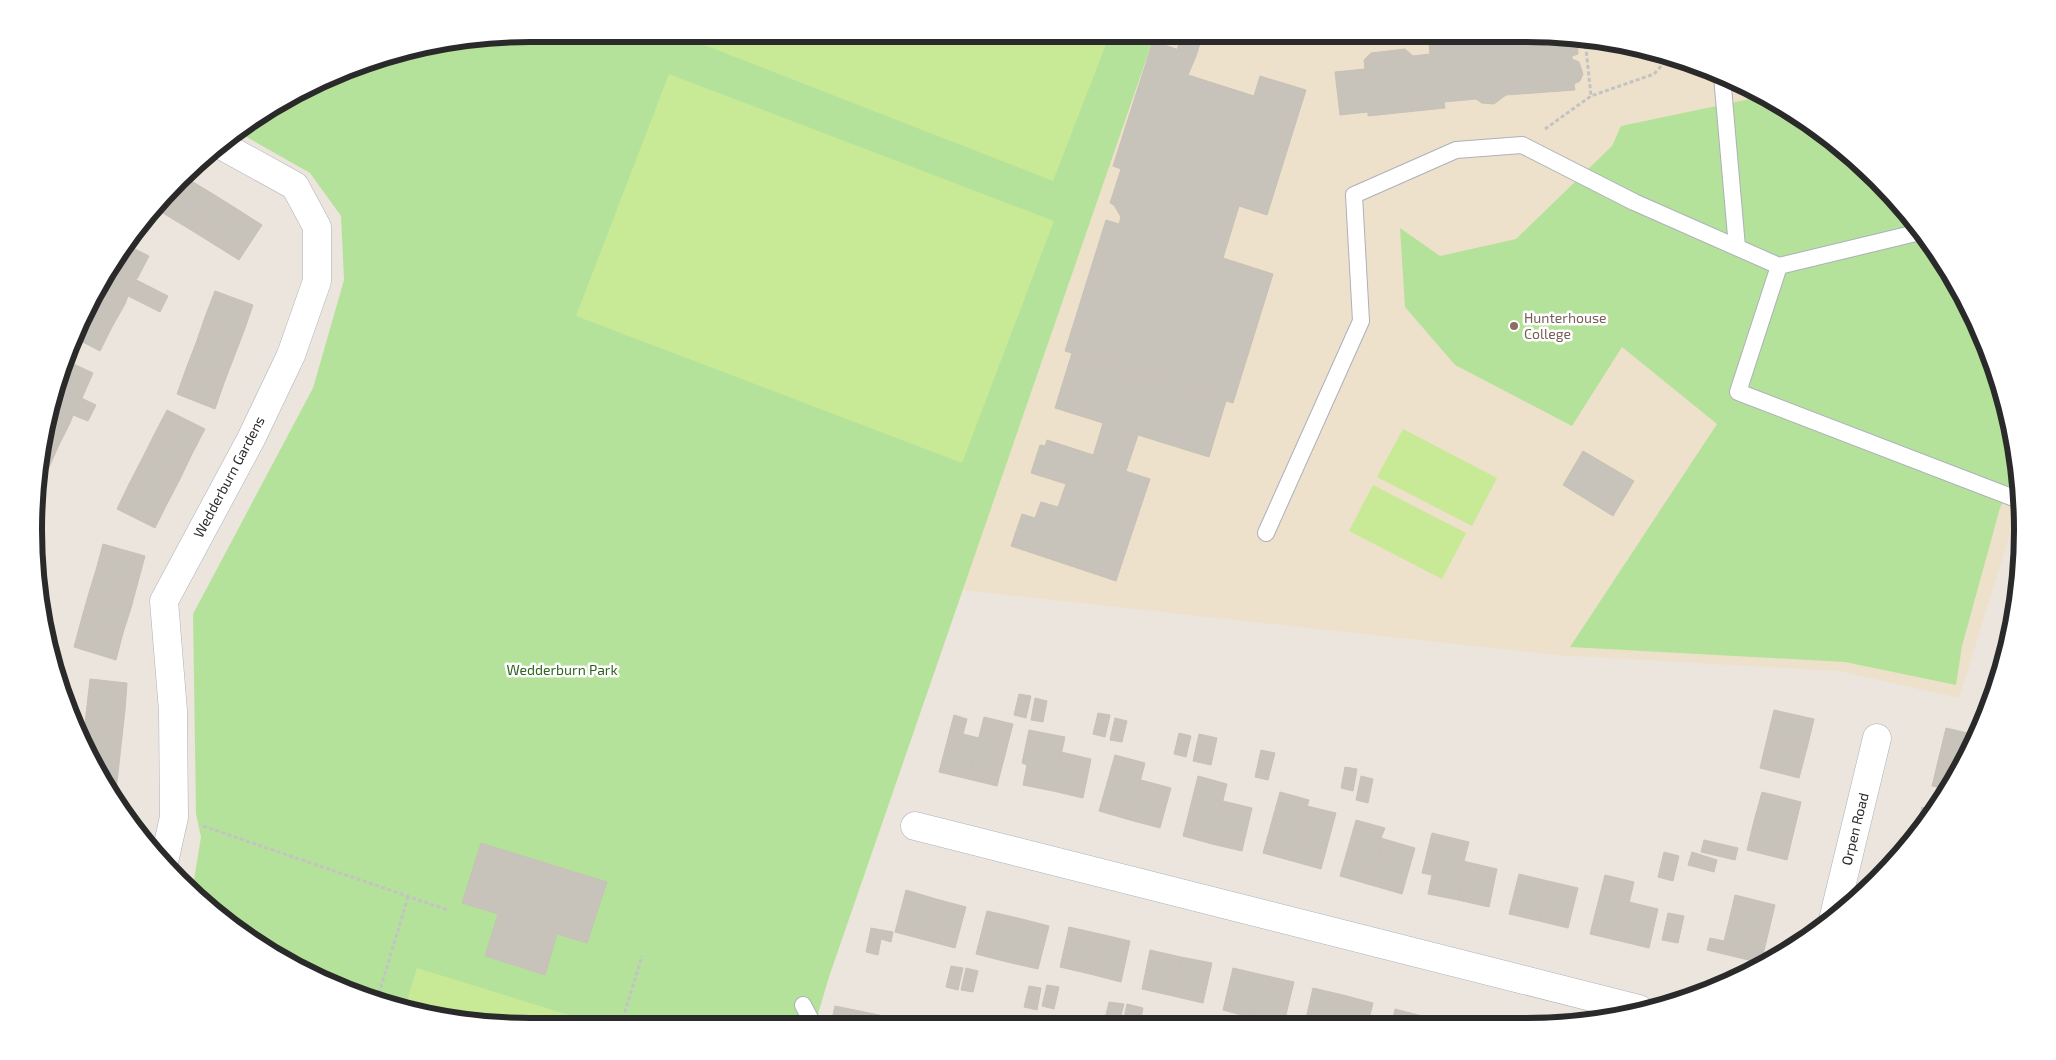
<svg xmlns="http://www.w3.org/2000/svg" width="2056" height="1060" font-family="'Exo 2',sans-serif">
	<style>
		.education { fill: #ede1cc }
		.green { fill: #b5e29a }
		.pitch { fill: #c8e996 }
		.building { fill: #c7c3bb; stroke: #c7c1b6 }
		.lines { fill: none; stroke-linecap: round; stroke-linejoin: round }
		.lane-casing { stroke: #adb0ba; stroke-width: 18 }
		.street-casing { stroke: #adb0ba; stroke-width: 29 }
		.path { stroke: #c3c3c3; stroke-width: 3; stroke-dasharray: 4 2.5; stroke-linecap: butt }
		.lane { stroke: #fff; stroke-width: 16 }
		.street { stroke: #fff; stroke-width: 28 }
		.education-dot { fill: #8d6e63; stroke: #fff; stroke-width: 2 }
		.labels { text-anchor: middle; stroke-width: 5; stroke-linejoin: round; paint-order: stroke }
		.education-label { font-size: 14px; fill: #785e54; stroke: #fff; text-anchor: start }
		.street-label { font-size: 14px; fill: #2a2a2a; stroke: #fff }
		.park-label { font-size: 14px; fill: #2d661b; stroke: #fff }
		.rim { fill: none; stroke: #2a2a2a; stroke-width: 6 }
	</style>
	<rect width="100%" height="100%" fill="#ece5dd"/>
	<polygon class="education" points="1155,34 1558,35 1655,51 1746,85 1828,136 1899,203 1956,282 1996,371 2018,466 2019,505 1959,698 1839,671 1555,655 960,590"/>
	<g class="green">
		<path d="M530 34H1155L829 977 815 1024 498 1025 401 1009 310 975 228 924 192 892 201 837 196 814 193 614 313 388 344 280 341 216 310 173 236 131C295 91 364 54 435 43 466 38 498 37 530 34Z"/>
		<polygon points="1760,94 1828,136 1899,203 1956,282 1996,371 2018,466 2019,488 2009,485 2000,508 1962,646 1956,685 1845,662 1570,647 1717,424 1622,347 1572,426 1455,365 1405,307 1400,228 1440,256 1516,239 1612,146 1621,126 1759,97"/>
	</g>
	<g class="pitch">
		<polygon points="676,34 1110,34 1053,181"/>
		<polygon points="669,74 1054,221 962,463 576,316"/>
		<polygon points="1403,429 1497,478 1472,526 1377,477"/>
		<polygon points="1373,485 1466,533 1442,579 1349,531"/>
		<polygon points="417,968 585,1020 583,1025 498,1025 404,1010"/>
		<polygon points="670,1015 700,1025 666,1025"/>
	</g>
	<g class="building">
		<polygon points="1182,34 1203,34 1196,56 1177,50"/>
		<polygon points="1428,35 1558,35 1577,38 1578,54 1572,56 1572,59 1579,62 1583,74 1580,81 1574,84 1575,90 1506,95 1494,104 1482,103 1476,99 1444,102 1445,108 1368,116 1368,112 1340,115 1335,72 1365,69 1364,60 1371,53 1405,49 1413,56 1430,54"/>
		<polygon points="1153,41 1196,56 1188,75 1254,96 1260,76 1306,90 1267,215 1239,206 1223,258 1273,274 1233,403 1065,351 1106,220 1119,224 1121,217 1114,205 1110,203 1121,169 1113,166"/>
		<polygon points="1596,41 1622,45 1597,48"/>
		<polygon points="185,177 188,179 166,215 154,207"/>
		<polygon points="188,179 213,194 191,230 166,215"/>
		<polygon points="213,194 237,209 215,245 191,230"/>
		<polygon points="237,209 262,225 239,260 215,245"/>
		<polygon points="125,244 149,256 137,279 111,267"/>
		<polygon points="111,267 168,296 160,312 128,296 125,304 98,290"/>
		<polygon points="98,290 125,304 112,327 86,314"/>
		<polygon points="215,291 253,305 244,331 205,317"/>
		<polygon points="86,314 112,327 100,351 73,337"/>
		<polygon points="205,317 244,331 234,357 196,343"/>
		<polygon points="196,343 234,357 224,383 186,369"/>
		<polygon points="1072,353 1226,401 1209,457 1138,435 1126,471 1113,467 1115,462 1093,456 1103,423 1055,408"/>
		<polygon points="65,360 93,373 82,398 56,386"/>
		<polygon points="186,369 224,383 215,409 177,394"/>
		<polygon points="56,386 96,405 88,421 73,415 70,423 49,413"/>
		<polygon points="167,410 205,429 192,454 154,435"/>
		<polygon points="49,413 70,423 58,447 44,441"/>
		<polygon points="154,435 192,454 180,479 142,459"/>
		<polygon points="1047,440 1115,462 1113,467 1150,479 1116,581 1011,546 1022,514 1035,518 1041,502 1058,507 1066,484 1031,473 1040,445 1045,446"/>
		<polygon points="44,441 58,447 47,472 40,469"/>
		<polygon points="1583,451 1634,481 1613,516 1563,485"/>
		<polygon points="142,459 180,479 167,504 129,484"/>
		<polygon points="129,484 167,504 155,528 117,509"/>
		<polygon points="103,544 145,556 138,582 96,570"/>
		<polygon points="96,570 138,582 131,608 88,596"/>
		<polygon points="88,596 131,608 123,633 81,621"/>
		<polygon points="81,621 123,633 116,660 74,647"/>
		<polygon points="90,679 127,683 125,710 87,706"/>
		<polygon points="1019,694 1031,696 1026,718 1014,715"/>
		<polygon points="1035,698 1047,701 1043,722 1031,720"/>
		<polygon points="87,706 125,710 122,737 84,733"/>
		<polygon points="1774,710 1814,719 1807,748 1767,739"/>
		<polygon points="1098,713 1110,715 1105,737 1093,734"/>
		<polygon points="954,715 967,719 963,734 979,738 968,779 939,772"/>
		<polygon points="984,717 1013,724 997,786 968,779"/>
		<polygon points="1115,718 1127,721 1122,742 1110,740"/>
		<polygon points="1946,728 1976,735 1971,750 1962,763 1939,757"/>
		<polygon points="1029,730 1065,737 1053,791 1023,785 1027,765 1022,763"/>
		<polygon points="84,733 122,737 119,764 91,761 83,744"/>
		<polygon points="1179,733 1191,736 1186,757 1174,754"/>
		<polygon points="1199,734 1217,738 1211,765 1193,761"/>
		<polygon points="1767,739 1807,748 1799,778 1760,768"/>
		<polygon points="1261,750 1275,753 1268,780 1255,777"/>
		<polygon points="1061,752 1091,759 1083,798 1053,791"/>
		<polygon points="1115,755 1145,763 1130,820 1099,811"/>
		<polygon points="1939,757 1962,763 1945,789 1932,786"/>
		<polygon points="91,761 119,764 116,790 108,790"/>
		<polygon points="1345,767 1357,769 1353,791 1341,788"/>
		<polygon points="1198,776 1227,784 1212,844 1183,836"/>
		<polygon points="1361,776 1373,779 1368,803 1356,800"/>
		<polygon points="1141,780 1171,788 1160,828 1130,820"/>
		<polygon points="1280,792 1309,800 1292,861 1263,853"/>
		<polygon points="1762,792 1801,802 1794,831 1754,821"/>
		<polygon points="1223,801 1252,808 1242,851 1212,844"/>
		<polygon points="1307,806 1336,813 1321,869 1292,861"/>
		<polygon points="1922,807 1931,810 1916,832"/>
		<polygon points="1356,820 1385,828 1381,838 1384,839 1371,885 1340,876"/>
		<polygon points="1754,821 1794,831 1787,860 1747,850"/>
		<polygon points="1432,833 1469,842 1464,861 1467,862 1458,900 1428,894 1432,875 1422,873"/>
		<polygon points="1384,839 1415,848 1402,894 1371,885"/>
		<polygon points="1704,840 1738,848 1735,860 1701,852"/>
		<polygon points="481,843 607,882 587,943 557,934 545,975 485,956 498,914 462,903"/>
		<polygon points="1664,852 1679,856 1673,881 1658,877"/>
		<polygon points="1692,852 1717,860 1714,872 1688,865"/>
		<polygon points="1467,862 1497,869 1489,907 1458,900"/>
		<polygon points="1519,874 1548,881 1539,921 1509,914"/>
		<polygon points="1605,875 1634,882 1620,941 1590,934"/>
		<polygon points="1548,881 1578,888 1568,928 1539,921"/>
		<polygon points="906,890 936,899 925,940 895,932"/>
		<polygon points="1735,895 1775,905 1768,934 1728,925"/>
		<polygon points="936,899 966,907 955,948 925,940"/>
		<polygon points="1629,902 1658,909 1649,948 1620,941"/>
		<polygon points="987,911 1018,918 1007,962 976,954"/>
		<polygon points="1668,913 1684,916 1678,943 1662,940"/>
		<polygon points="1018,918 1049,926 1038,969 1007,962"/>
		<polygon points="1728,925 1768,934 1761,963 1707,950 1710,938 1724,941"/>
		<polygon points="1069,927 1100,934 1090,974 1060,967"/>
		<polygon points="871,928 893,932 891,942 881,939 878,955 866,952"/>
		<polygon points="1100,934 1130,941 1121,982 1090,974"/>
		<polygon points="1150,950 1181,957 1173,996 1142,989"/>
		<polygon points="1181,957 1212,963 1203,1003 1173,996"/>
		<polygon points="951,966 963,968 958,990 946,987"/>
		<polygon points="966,968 978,971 973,992 961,990"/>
		<polygon points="1233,968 1263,975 1253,1018 1223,1010"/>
		<polygon points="1263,975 1294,982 1284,1023 1253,1018"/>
		<polygon points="1047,985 1059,987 1054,1009 1042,1006"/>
		<polygon points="1029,986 1041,988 1037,1010 1024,1007"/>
		<polygon points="1313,988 1343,995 1336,1023 1305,1023"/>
		<polygon points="1343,995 1373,1003 1368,1023 1336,1023"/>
		<polygon points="1109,1002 1124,1004 1119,1023 1104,1023"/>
		<polygon points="1127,1004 1143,1008 1140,1023 1123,1023"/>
		<polygon points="835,1006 894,1018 892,1024 831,1024"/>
		<polygon points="1395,1009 1426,1017 1424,1022 1392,1023"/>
		<polygon points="1187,1016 1208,1021 1207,1023 1186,1023"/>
		<polygon points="1426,1017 1448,1022 1424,1022"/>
	</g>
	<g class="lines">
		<defs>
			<g id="lane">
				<polyline points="1722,76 1737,247"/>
				<polyline points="1779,266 1738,392 2019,500"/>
				<polyline points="1266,533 1361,321 1354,195 1456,150 1522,145 1634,202 1779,266 1920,232"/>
				<polyline points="803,1005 813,1024"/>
			</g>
			<g id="street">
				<polyline points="915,826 1639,1009"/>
				<polyline points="164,862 174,817 173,711 164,601 251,439 291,355 317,281 317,227 295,186 219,144"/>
				<polyline points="1833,920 1877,738"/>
			</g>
		</defs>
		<use href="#lane" class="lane-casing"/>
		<use href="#street" class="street-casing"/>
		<g class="path">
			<polyline points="1585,39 1591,96"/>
			<polyline points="1545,129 1591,96 1654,74 1670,56"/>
			<polyline points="203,826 448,910"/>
			<polyline points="377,1000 408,897"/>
			<polyline points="621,1025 642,956"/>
		</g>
		<use href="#lane" class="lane"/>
		<use href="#street" class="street"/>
	</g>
	<circle class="education-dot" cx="1514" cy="326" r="5"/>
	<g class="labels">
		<g class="education-label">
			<text x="1524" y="323">Hunterhouse<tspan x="1524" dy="16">College</tspan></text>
		</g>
		<g class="street-label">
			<text transform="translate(229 477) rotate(-62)" y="5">Wedderburn Gardens</text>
			<text transform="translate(1855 829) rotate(-76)" y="5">Orpen Road</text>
		</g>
		<g class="park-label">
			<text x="562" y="675">Wedderburn Park</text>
		</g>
	</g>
	<path d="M0 0H2056V1060H0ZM530 42H1526A488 488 0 0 1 2014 530V530A488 488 0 0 1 1526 1018H530A488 488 0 0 1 42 530V530A488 488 0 0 1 530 42Z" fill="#fff" fill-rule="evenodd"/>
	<path class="rim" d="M530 42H1526A488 488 0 0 1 2014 530V530A488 488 0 0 1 1526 1018H530A488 488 0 0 1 42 530V530A488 488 0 0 1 530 42Z"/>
</svg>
